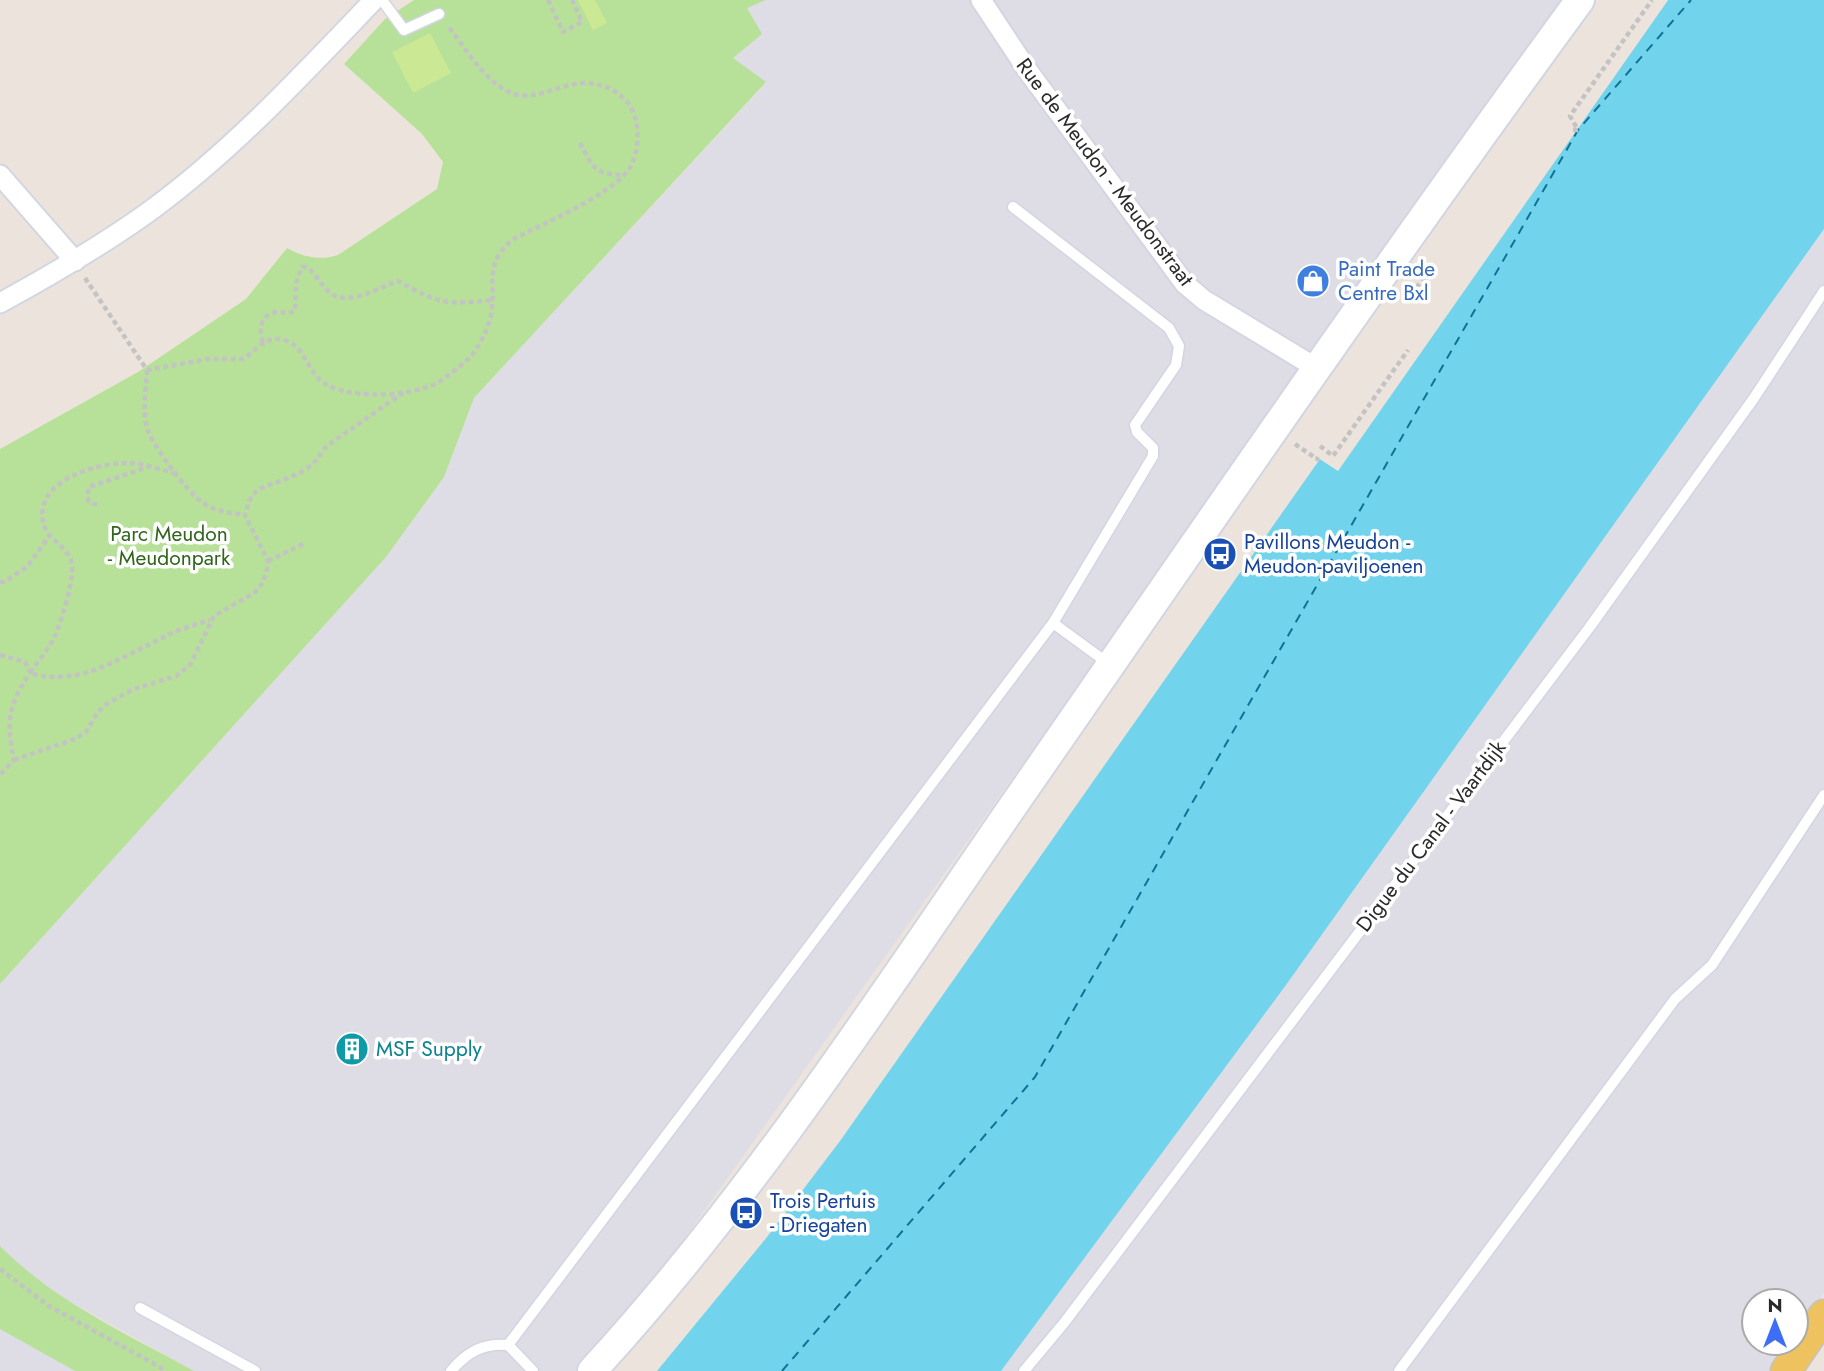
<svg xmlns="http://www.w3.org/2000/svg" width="1824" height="1371" font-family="Jost,sans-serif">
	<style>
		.industrial { fill: #dedce4 }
		.green { fill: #b7e199 }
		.pitch { fill: #cbe895 }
		.water { fill: #71d4ec }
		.pier { fill: #ece4dc }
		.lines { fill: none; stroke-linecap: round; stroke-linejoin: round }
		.ferry { stroke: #107297; stroke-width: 2; stroke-dasharray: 9 7; stroke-linecap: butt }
		.service-casing { stroke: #d1d6e2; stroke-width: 13 }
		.minor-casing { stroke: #d1d6e2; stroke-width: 23 }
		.secondary-casing { stroke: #d1d6e2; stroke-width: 32 }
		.primary-casing { stroke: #c3c3c3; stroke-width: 33 }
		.path { stroke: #c3c3c3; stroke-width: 4.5; stroke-dasharray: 5 3.5; stroke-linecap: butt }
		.service { stroke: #fff; stroke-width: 10 }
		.minor { stroke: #fff; stroke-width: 19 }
		.secondary { stroke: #fff; stroke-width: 28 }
		.primary { stroke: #edc25f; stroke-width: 30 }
		.labels { text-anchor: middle; stroke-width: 7; stroke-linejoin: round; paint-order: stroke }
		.street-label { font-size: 21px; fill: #2a2a2a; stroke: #fff }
		.shop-label { font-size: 21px; fill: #366cbe; stroke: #fff; text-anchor: start }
		.park-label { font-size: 21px; fill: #30651b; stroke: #fff }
		.transit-label { font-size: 21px; fill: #164399; stroke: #fff; text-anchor: start }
		.culture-label { font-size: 21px; fill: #0d838f; stroke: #fff; text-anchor: start }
	</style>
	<rect width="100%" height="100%" fill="#ece4dc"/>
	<g class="industrial">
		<polygon points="766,0 1567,0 654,1281 578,1371 194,1371 67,1300 24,1270 0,1246 0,984 386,557 444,477 474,398 766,83 733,58 747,8"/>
		<polygon points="1824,229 1824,1293 1796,1335 1796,1301 1754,1301 1754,1343 1791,1343 1772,1371 1001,1371 1286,985"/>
		<polygon points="0,1329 25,1341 75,1371 0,1371"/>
	</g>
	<g class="green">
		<path d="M414 0H766L747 8 762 34 733 58 766 82 474 398 444 477 386 557 0 984V449L138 372 246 299 287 248C303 257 320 261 338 255L437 189 443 162 422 134 344 64 385 19Z"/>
		<path d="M0 1246C54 1301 127 1334 194 1371H75L0 1329Z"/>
	</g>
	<g class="pitch">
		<polygon points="578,0 595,0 607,23 593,30"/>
		<polygon points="430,33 451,73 413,93 392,52"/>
	</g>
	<polygon class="water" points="1668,0 1824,0 1824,229 1286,985 1001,1371 657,1371 767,1237 840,1141 1320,459 1337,470"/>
	<polygon class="pier" points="1664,0 1668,0 1338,471 1320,459 1317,456 1321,455 1337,466"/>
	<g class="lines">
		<polyline class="ferry" points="782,1371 1035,1077 1578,130 1691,0"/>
		<defs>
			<g id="service">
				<polyline points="382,0 404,30 439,14"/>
				<polyline points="1053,623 1109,664"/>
				<polyline points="140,1308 255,1371"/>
				<polyline points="508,1345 533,1371"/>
				<path d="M451 1371C467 1352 483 1343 508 1345L1053 623 1153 456V448L1137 432 1135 425 1176 365 1179 346 1169 328 1013 207"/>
				<polyline points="1024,1371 1064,1323 1589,628 1754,398 1824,291"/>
				<polyline points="1399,1371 1675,999 1712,965 1824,795"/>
			</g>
			<g id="minor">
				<polyline points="981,0 1028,71 1185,284 1204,300 1318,369"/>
				<polyline points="0,175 75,261"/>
				<path d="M0 303C53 274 105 244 154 208 235 148 304 73 374 0"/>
			</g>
			<path id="secondary" d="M592 1371C751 1198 880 999 1013 806 1200 536 1386 265 1580 0"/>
			<polyline id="primary" points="1786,1371 1824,1315"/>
		</defs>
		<use href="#service" class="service-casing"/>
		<use href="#minor" class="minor-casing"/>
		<use href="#secondary" class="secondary-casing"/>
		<use href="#primary" class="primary-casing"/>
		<g class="path">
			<polyline points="548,0 563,32 582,22 572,0"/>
			<polyline points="1573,130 1578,130 1570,116 1652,0"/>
			<path d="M580 143C593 167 593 174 623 175"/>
			<path d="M85 278 147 370 208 359H243C257 350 265 335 284 340 302 344 307 367 319 379 342 401 410 397 437 383 447 377 458 368 467 360 473 356 476 349 480 343 486 332 491 321 492 308 495 278 485 264 512 240 543 223 609 197 629 169 639 154 640 128 633 112 626 94 606 84 587 83 561 82 533 104 509 92 483 79 465 48 448 26"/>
			<polyline points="1418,293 1414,291 1429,270"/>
			<path d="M263 342C259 331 260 317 272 313 280 310 287 315 295 311L296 283 302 267H306C316 273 320 284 329 292 348 308 379 287 398 281 440 304 445 305 493 300"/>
			<path d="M147 370C146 387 143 407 146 424 149 442 188 493 203 503 215 511 230 513 245 515"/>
			<polyline points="1295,444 1317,459 1318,457"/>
			<polyline points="1320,446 1333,456 1408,350"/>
			<path d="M176 474C161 470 145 463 129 463 98 463 35 479 43 522 46 540 70 547 72 565 74 582 61 622 54 638 48 650 37 662 30 673 78 688 122 657 164 637 178 629 195 625 210 620"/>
			<polyline points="97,505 89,502 87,497 89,487 148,467"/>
			<polyline points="268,561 305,543"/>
			<polyline points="0,582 4,582 27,567 50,535"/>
			<path d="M0 655 25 662 30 673C8 705 6 722 14 760L0 775"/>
			<path d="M14 760 75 739 86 732 98 712 108 703 134 689 176 676 190 665 214 616 254 593 262 584 266 574 268 561 245 515 249 501 257 490C274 482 294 478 309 467 318 461 320 452 328 445L403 393"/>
			<polyline points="0,1269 49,1306 167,1371"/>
		</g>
		<use href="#service" class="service"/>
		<use href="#minor" class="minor"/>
		<use href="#secondary" class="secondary"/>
		<use href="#primary" class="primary"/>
	</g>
	<defs>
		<symbol id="shop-disc" viewBox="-11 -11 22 22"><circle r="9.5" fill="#3f7fe0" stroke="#fff"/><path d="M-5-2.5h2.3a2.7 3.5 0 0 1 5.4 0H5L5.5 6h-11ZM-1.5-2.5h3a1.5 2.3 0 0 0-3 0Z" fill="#fff"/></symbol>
		<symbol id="bus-disc" viewBox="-11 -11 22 22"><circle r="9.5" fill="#1a4fb4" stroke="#fff"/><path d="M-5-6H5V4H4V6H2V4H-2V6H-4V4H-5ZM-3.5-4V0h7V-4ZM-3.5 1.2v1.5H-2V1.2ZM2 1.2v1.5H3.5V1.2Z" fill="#fff"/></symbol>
		<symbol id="building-disc" viewBox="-11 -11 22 22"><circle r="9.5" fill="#0f9aa8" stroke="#fff"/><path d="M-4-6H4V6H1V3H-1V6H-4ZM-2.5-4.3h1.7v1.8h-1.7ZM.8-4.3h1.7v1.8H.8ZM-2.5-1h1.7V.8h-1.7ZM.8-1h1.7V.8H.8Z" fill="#fff"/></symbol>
	</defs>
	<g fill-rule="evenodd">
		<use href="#shop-disc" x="1294" y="262" width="38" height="38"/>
		<use href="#bus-disc" x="1201" y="535" width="38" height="38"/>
		<use href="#building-disc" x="333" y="1030" width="38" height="38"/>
		<use href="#bus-disc" x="727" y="1194" width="38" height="38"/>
	</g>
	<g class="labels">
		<g class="street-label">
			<text transform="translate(1105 172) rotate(53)" y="7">Rue de Meudon - Meudonstraat</text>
			<text transform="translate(1431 836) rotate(-53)" y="7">Digue du Canal - Vaartdijk</text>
		</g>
		<g class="shop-label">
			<text x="1338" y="276">Paint Trade<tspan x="1338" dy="24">Centre Bxl</tspan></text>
		</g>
		<g class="park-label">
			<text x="169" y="541">Parc Meudon<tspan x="169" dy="24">- Meudonpark</tspan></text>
		</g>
		<g class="transit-label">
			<text x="1244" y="549">Pavillons Meudon -<tspan x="1244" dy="24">Meudon-paviljoenen</tspan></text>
			<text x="770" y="1208">Trois Pertuis<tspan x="770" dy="24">- Driegaten</tspan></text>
		</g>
		<g class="culture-label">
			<text x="376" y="1056">MSF Supply</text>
		</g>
	</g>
	<g transform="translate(1775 1322)"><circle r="33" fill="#ffffff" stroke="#aaaaaa" stroke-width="2"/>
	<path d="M0-5L12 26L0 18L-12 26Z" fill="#3f6ef6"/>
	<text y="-10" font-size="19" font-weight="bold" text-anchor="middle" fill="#2a2a2a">N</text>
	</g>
</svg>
